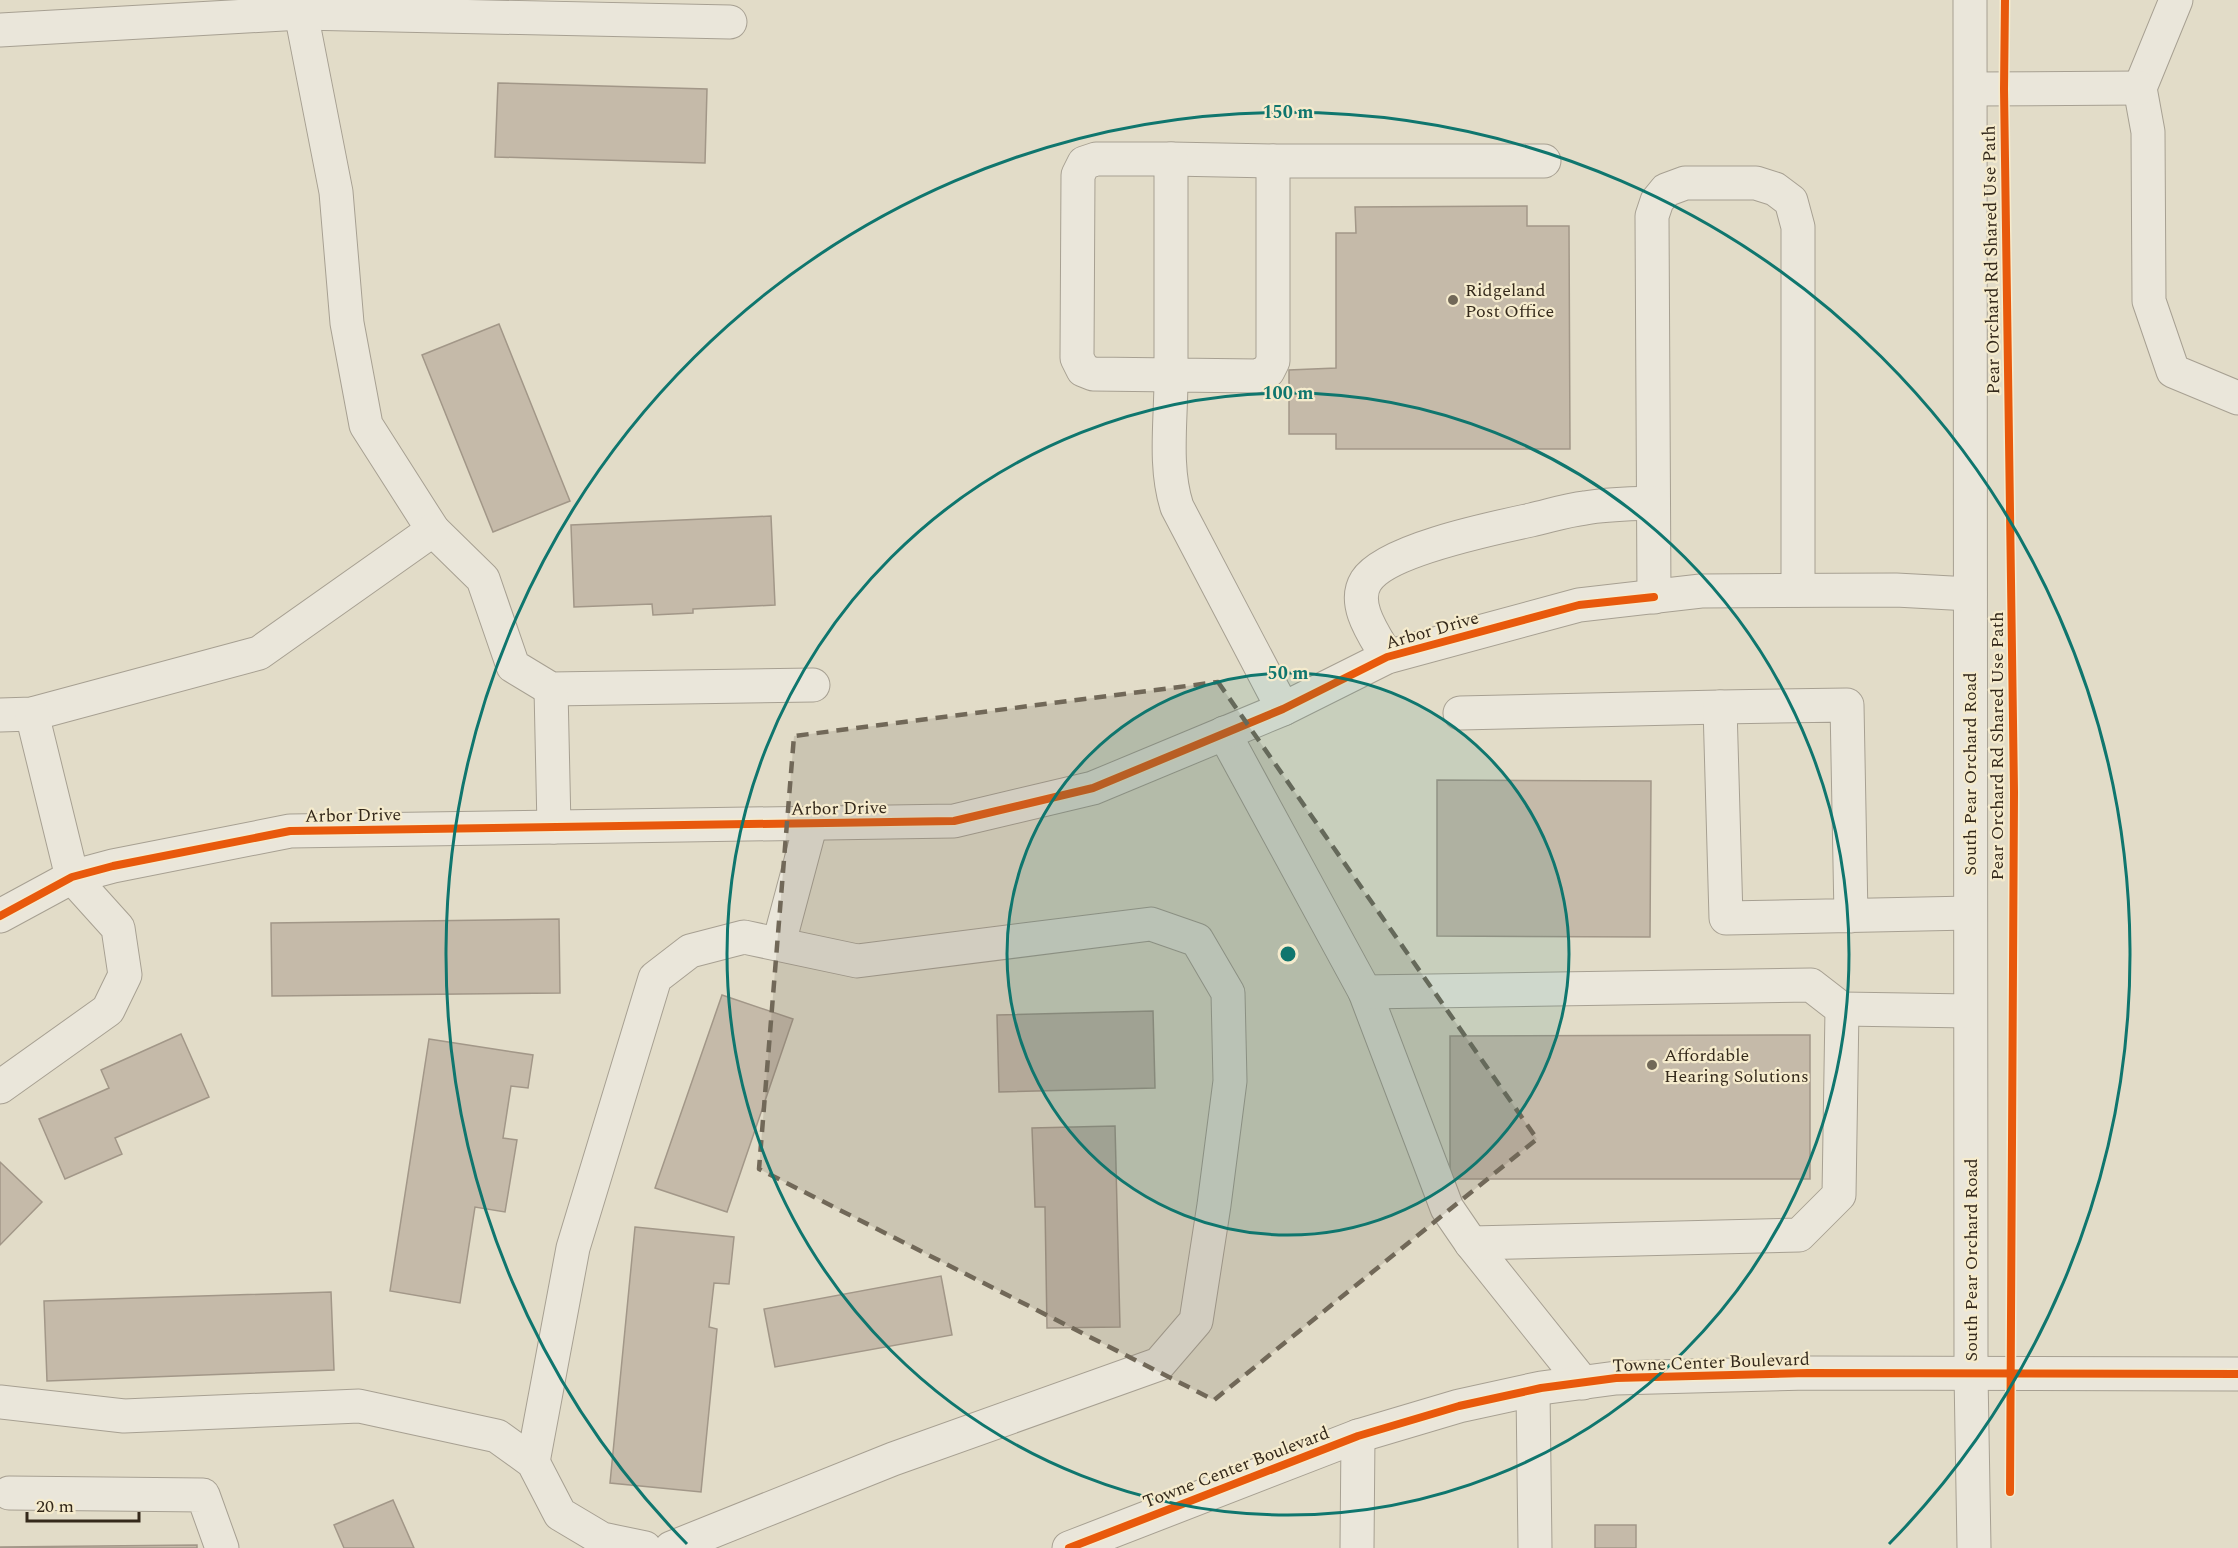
<svg xmlns="http://www.w3.org/2000/svg" width="2238" height="1548" font-family="Spectral,serif">
	<style>
		.building { fill: #c5baa9; stroke: #a29788; stroke-width: 1.5 }
		.lines { fill: none; stroke-linecap: round; stroke-linejoin: round }
		.minor-casing { stroke: #a7a092; stroke-width: 35 }
		.minor { stroke: #eae6da; stroke-width: 33 }
		.cycleway-casing { stroke: #f5ebcd; stroke-width: 11 }
		.cycleway { stroke: #e8590c; stroke-width: 8 }
		.marked { fill: #716858; fill-opacity: 0.2; stroke: #716858; stroke-width: 4.5; stroke-dasharray: 12 8; stroke-linejoin: round }
		.ring { fill: none; stroke: #0f766e; stroke-width: 3 }
		.poi-dot { fill: #716858; stroke: #f5ebcd; stroke-width: 2 }
		.labels { text-anchor: middle; stroke-width: 4.5; stroke-linejoin: round; paint-order: stroke }
		.street-label { font-size: 18px; fill: #34291b; stroke: #f5ebcd }
		.poi-label { font-size: 18px; fill: #34291b; stroke: #f5ebcd; text-anchor: start }
		.centre { fill: #0f766e; stroke: #f5ebcd; stroke-width: 3 }
		.ring-label { font-size: 18px; text-anchor: middle; font-weight: bold; fill: #0f766e; stroke: #f5ebcd; stroke-width: 4.5; stroke-linejoin: round; paint-order: stroke }
	</style>
	<rect width="100%" height="100%" fill="#e2dcc8"/>
	<g class="building">
		<polygon points="498,83 707,89 705,163 495,157"/>
		<polygon points="1527,206 1527,226 1569,226 1570,449 1336,449 1336,434 1289,434 1289,370 1336,368 1336,233 1356,233 1355,207"/>
		<polygon points="499,324 570,501 493,532 422,355"/>
		<polygon points="771,516 775,605 693,609 693,613 653,615 652,604 574,607 571,525"/>
		<polygon points="1437,780 1651,781 1650,937 1437,936"/>
		<polygon points="559,919 560,993 272,996 271,923"/>
		<polygon points="722,995 793,1019 727,1212 655,1188"/>
		<polygon points="1153,1011 1155,1088 999,1092 997,1015"/>
		<polygon points="181,1034 209,1097 115,1138 122,1154 65,1179 39,1119 109,1088 101,1070"/>
		<polygon points="1810,1035 1810,1179 1450,1179 1450,1036"/>
		<polygon points="429,1039 533,1055 528,1088 511,1086 503,1138 517,1140 505,1212 475,1207 460,1303 390,1291"/>
		<polygon points="1115,1126 1120,1327 1047,1328 1045,1207 1035,1207 1032,1128"/>
		<polygon points="0,1162 42,1202 0,1245"/>
		<polygon points="635,1227 734,1237 729,1284 714,1283 709,1327 717,1329 701,1492 610,1483"/>
		<polygon points="941,1276 952,1335 775,1367 764,1309"/>
		<polygon points="331,1292 334,1370 47,1381 44,1301"/>
		<polygon points="393,1500 414,1548 344,1548 334,1525"/>
		<rect x="1595" y="1525" width="41" height="23"/>
		<polygon points="197,1545 197,1548 0,1548 0,1547"/>
	</g>
	<g class="lines">
		<defs>
			<g id="minor">
				<polyline points="1970,0 1971,1374 1974,1548"/>
				<polyline points="2176,0 2140,88 2148,132 2149,301 2173,371 2238,398"/>
				<polyline points="301,13 336,192 347,323 366,425 433,530 483,579 513,666 551,689 813,685"/>
				<polyline points="0,30 301,13 730,22"/>
				<polyline points="1971,89 2140,88"/>
				<polyline points="1171,159 1273,161"/>
				<polyline points="1654,597 1652,216 1657,201 1666,190 1685,183 1756,183 1775,189 1791,201 1798,227 1798,590"/>
				<path d="M1387 657C1376 637 1351 605 1366 581 1385 550 1494 528 1531 520 1549 516 1567 510 1585 508 1607 504 1631 504 1653 503"/>
				<polyline points="551,689 554,827"/>
				<path d="M1283 709 1177 507C1164 467 1171 421 1171 379 1171 306 1171 233 1171 159H1096L1084 163 1078 175 1077 358 1083 370 1093 374 1257 376 1268 371 1273 361V161H1544"/>
				<polyline points="1460,713 1720,707"/>
				<polyline points="0,715 32,714 259,653 433,530"/>
				<polyline points="1224,733 1365,992 1447,1208 1471,1243 1583,1383"/>
				<polyline points="0,916 72,877 113,866 290,831 954,821 1093,788 1283,709 1387,657 1579,605 1701,591 1896,590 1970,594"/>
				<polyline points="1851,916 1847,705 1720,707 1726,918 1970,913"/>
				<polyline points="779,943 811,823"/>
				<polyline points="1365,992 1811,985 1842,1009 1839,1195 1799,1235 1471,1243"/>
				<polyline points="1842,1009 1970,1011"/>
				<polyline points="0,1087 108,1010 125,975 118,928 72,877 32,714"/>
				<polyline points="1533,1391 1535,1548"/>
				<polyline points="0,1402 124,1416 359,1406 497,1436 533,1462 560,1514 602,1539 645,1548"/>
				<polyline points="533,1462 573,1248 655,978 690,951 744,937 857,961 1151,924 1197,940 1228,993 1230,1081 1214,1205 1196,1321 1159,1364 893,1459 671,1548"/>
				<polyline points="9,1493 203,1495 222,1548"/>
				<polyline points="1069,1548 1358,1436 1459,1406 1541,1388 1616,1378 1808,1373 2238,1374"/>
				<polyline points="1357,1548 1358,1436"/>
			</g>
		</defs>
		<use href="#minor" class="minor-casing"/>
		<use href="#minor" class="minor"/>
		<defs>
			<g id="cycleway">
				<polyline points="2005,0 2004,89 2014,792 2010,1492"/>
				<polyline points="0,916 72,877 113,866 290,831 954,821 1093,788 1283,709 1387,657 1579,605 1654,597"/>
				<polyline points="1069,1548 1358,1436 1459,1406 1541,1388 1616,1378 1808,1373 2238,1374"/>
			</g>
		</defs>
		<use href="#cycleway" class="cycleway-casing"/>
		<use href="#cycleway" class="cycleway"/>
	</g>
	<path class="marked" d="M1218 682 1537 1139 1214 1400 759 1169 794 736Z"/>
	<circle cx="1288" cy="954" r="281" fill="#0f766e" fill-opacity=".12"/>
	<g class="ring">
		<circle cx="1288" cy="954" r="281"/>
		<circle cx="1288" cy="954" r="561"/>
		<path d="M687 1544A842 842 0 1 1 1889 1544"/>
	</g>
	<g class="poi-dot">
		<circle cx="1453" cy="300" r="6"/>
		<circle cx="1652" cy="1065" r="6"/>
	</g>
	<g class="labels">
		<g class="street-label">
			<text transform="translate(1991 260) rotate(-91)" y="6">Pear Orchard Rd Shared Use Path</text>
			<text transform="translate(1432 630) rotate(-16)" y="6">Arbor Drive</text>
			<text transform="translate(1997 746) rotate(-90)" y="6">Pear Orchard Rd Shared Use Path</text>
			<text transform="translate(1970 774) rotate(-90)" y="6">South Pear Orchard Road</text>
			<text transform="translate(839 808) rotate(-1)" y="6">Arbor Drive</text>
			<text transform="translate(353 815) rotate(-1)" y="6">Arbor Drive</text>
			<text transform="translate(1971 1260) rotate(-90)" y="6">South Pear Orchard Road</text>
			<text transform="translate(1711 1362) rotate(-2)" y="6">Towne Center Boulevard</text>
			<text transform="translate(1236 1467) rotate(-21)" y="6">Towne Center Boulevard</text>
		</g>
		<g class="poi-label">
			<text x="1465" y="296">Ridgeland<tspan x="1465" dy="21">Post Office</tspan></text>
			<text x="1664" y="1061">Affordable<tspan x="1664" dy="21">Hearing Solutions</tspan></text>
		</g>
	</g>
	<circle cx="1288" cy="954" r="9" class="centre"/>
	<g class="ring-label">
		<text x="1288" y="118">150 m</text>
		<text x="1288" y="399">100 m</text>
		<text x="1288" y="679">50 m</text>
	</g>
	<path d="M27 1512v9h112v-9" fill="none" stroke="#34291b" stroke-width="3"/>
	<text x="36" y="1512" font-size="18" fill="#34291b" stroke="#f5ebcd" stroke-width="4.5" paint-order="stroke">20 m</text>
</svg>
